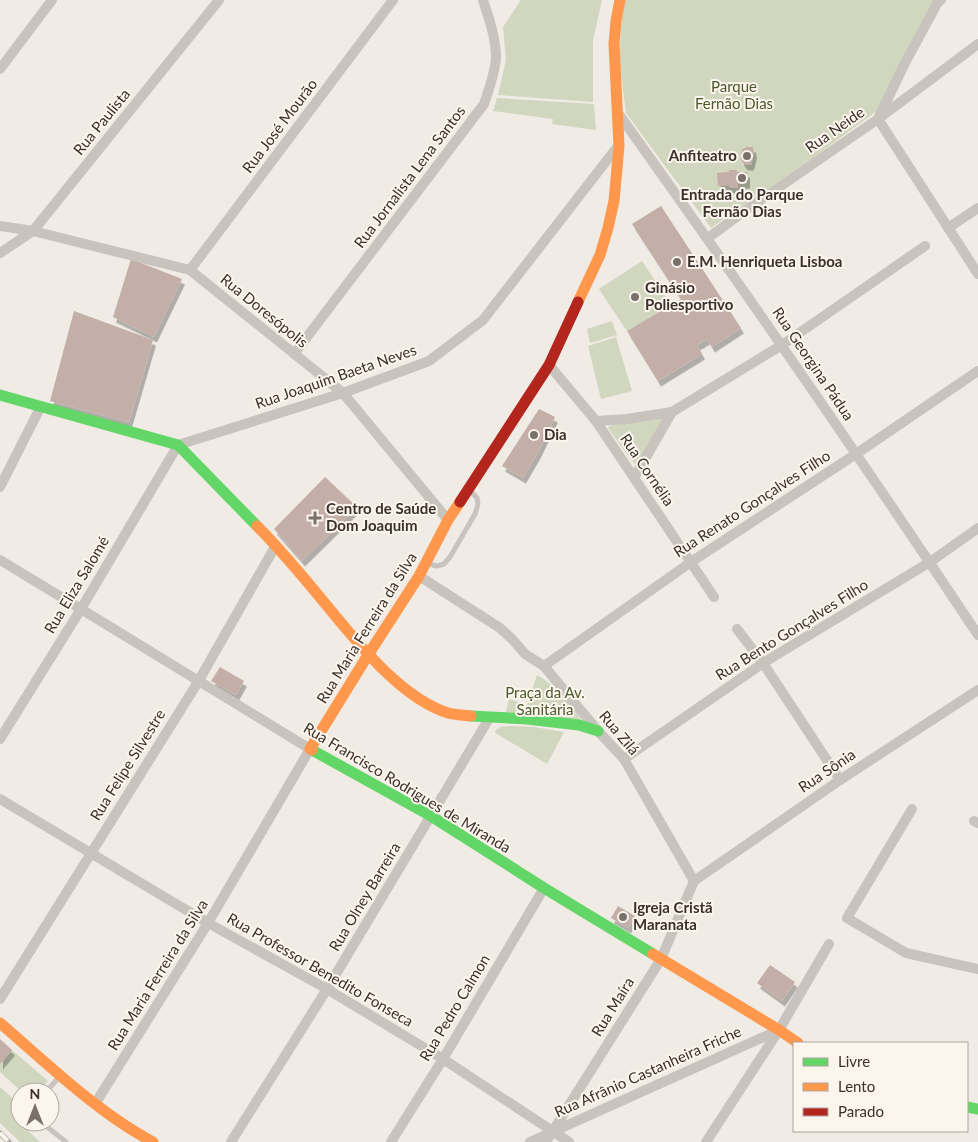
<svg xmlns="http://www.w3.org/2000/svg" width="978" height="1142" font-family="Lato,sans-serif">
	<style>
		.green { fill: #d1d6bf }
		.building { fill: #c3afa7; filter: url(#shadow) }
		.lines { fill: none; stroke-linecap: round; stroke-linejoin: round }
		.lane { stroke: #c9c3be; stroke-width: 5 }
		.street { stroke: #c9c3be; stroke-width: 10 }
		.fast { stroke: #63d668; stroke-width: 11 }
		.slow { stroke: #ff974d; stroke-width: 11 }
		.jam { stroke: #b3261e; stroke-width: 11 }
		.rail-casing { stroke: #b1aca8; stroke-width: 5.5 }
		.rail { stroke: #fbf5ee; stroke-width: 4; stroke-dasharray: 11; stroke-linecap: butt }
		.poi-dot { fill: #7a716c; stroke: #fbf5ee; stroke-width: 2 }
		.labels { text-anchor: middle; stroke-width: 4; stroke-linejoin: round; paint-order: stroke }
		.park-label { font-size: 15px; fill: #4a5a2e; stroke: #fbf5ee }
		.street-label { font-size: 15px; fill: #3b302b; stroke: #fbf5ee }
		.poi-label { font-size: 15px; font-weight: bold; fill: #3b302b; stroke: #fbf5ee; text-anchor: start }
	</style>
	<defs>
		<filter id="shadow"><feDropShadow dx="3" dy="5.5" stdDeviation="0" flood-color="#0004"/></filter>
	</defs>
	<rect width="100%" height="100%" fill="#f0ebe5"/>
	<g class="green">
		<polygon points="521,0 602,0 593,40 593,102 498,95 506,59 503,27"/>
		<polygon points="623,0 936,0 877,111 814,157 711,228 626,113 619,59"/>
		<polygon points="497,98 594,104 596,130 552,124 553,119 493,111"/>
		<polygon points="642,261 671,305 627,331 599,289"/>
		<polygon points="612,321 617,335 590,343 587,329"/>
		<polygon points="616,337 632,391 601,399 588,346"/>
		<polygon points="663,416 664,419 639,461 635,464 631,460 608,428 609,426"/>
		<path d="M537 675C554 685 571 702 581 720L505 715 509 699 527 705Z"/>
		<polygon points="511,726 534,727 564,732 547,764 494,732 500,727"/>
		<polygon points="12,1050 48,1081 38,1092 22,1092 0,1072 0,1064"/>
		<polygon points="0,1087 18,1103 11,1114 40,1142 20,1142 0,1123"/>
	</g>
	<g class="building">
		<polygon points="747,147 753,147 754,153 751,165 745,165 741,160 741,153 743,149"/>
		<polygon points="729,170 737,170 737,172 747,172 747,183 738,184 738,188 729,188 729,185 718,186 717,173 729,172"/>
		<polygon points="661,206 741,328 712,347 707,339 697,345 702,354 658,381 627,331 681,299 632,224"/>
		<polygon points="131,259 182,279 154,337 113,317"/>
		<polygon points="74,311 153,340 129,422 50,401"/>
		<polygon points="539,409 555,417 538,452 523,478 502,466"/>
		<polygon points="325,477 357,507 302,561 274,529"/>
		<polygon points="220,667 244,681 236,695 211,681"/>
		<polygon points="618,906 635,916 628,928 611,918"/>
		<polygon points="770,965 795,982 782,1001 757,983"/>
		<polygon points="0,1039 12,1050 0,1064"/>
	</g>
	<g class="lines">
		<g class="lane">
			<polyline points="426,563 437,566 444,564 450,557 475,514 478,504 477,498 470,490"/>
			<polyline points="46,1092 61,1075"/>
			<polyline points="41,1122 66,1142"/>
		</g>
		<g class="street">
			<polyline points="941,0 938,2 904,65 878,119 978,274"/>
			<polyline points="0,69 52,0"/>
			<path d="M618 113C741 285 861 459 978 635"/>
			<polyline points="0,226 33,231 190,270 343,393 448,520"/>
			<polyline points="948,228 978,208"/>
			<polyline points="708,238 746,210 878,119 978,44"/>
			<polyline points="0,253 33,231 219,0"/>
			<polyline points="190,270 393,0"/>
			<path d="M294 354 484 104C489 89 495 73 496 58 496 38 489 19 483 0"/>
			<polyline points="549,365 596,421 714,597"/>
			<polyline points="596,421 627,419 672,412 782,345 925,246"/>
			<polyline points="634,478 672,412"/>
			<polyline points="0,487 41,406"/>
			<polyline points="0,560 81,609 310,749 208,923 95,1104"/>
			<polyline points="419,576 500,628 512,639 525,654 544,666 598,731 624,759 694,881"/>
			<polyline points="737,629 763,663 840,780"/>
			<polyline points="544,666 691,562 856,454 978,371"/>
			<polyline points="0,739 81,609 178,445 343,393 429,361 483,320 618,146"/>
			<polyline points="624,759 763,663 930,562 978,528"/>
			<polyline points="0,799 208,923 327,989 443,1059 569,1142"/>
			<polyline points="912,809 847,918 906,953 978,969"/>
			<polyline points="974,821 978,823"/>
			<polyline points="694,881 840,780 978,690"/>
			<polyline points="0,999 198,682 276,545"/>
			<polyline points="231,1142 327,989 490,717"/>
			<polyline points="391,1142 443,1059 544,888"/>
			<polyline points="530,1142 779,1030"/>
			<polyline points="546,1142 661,959 694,881"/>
			<polyline points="706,1142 779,1030 829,944"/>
		</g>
		<g class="fast">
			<polyline points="0,395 178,445 257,526"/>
			<polyline points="471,716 527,719 579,725 598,731"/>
			<polyline points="312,750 431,816 544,888 653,954"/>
			<polyline points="967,1107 978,1109"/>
		</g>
		<g class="slow">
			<polyline points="578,302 600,255 608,228 614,201 619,146 614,44 616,21 620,0"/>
			<path d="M257 526C282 551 305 579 328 607 358 643 401 698 448 713 455 715 463 715 471 716"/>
			<polyline points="312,750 310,749 368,655 419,576 448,520 460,502"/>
			<polyline points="653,954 779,1030 798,1043"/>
			<path d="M0 1023C48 1064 98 1113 153 1142"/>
		</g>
		<polyline class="jam" points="460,502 549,365 578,302"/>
		<defs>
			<polyline id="rail" points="0,1133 9,1142"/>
		</defs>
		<use href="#rail" class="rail-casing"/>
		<use href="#rail" class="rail"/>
	</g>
	<g class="poi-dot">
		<circle cx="747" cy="156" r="5"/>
		<circle cx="742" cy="178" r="5"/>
		<circle cx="677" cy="262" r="5"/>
		<circle cx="635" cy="297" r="5"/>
		<circle cx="534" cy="435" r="5"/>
		<path d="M312.5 510.5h5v5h5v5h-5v5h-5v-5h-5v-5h5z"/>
		<circle cx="623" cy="917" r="5"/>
	</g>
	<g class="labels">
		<g class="park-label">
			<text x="734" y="92">Parque<tspan x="734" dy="17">Fernão Dias</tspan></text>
			<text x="545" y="698">Praça da Av.<tspan x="545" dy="17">Sanitária</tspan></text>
		</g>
		<g class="street-label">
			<text transform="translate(102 122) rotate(-51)" y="5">Rua Paulista</text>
			<text transform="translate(280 126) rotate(-53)" y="5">Rua José Mourão</text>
			<text transform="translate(835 130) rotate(-35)" y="5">Rua Neide</text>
			<text transform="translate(410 177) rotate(-53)" y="5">Rua Jornalista Lena Santos</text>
			<text transform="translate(264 311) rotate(39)" y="5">Rua Doresópolis</text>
			<text transform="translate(813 364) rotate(56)" y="5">Rua Georgina Pádua</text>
			<text transform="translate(336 377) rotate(-19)" y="5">Rua Joaquim Baeta Neves</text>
			<text transform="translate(647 470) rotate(56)" y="5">Rua Cornélia</text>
			<text transform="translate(752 504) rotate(-33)" y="5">Rua Renato Gonçalves Filho</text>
			<text transform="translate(77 585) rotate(-59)" y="5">Rua Eliza Salomé</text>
			<text transform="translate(367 628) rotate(-58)" y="5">Rua Maria Ferreira da Silva</text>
			<text transform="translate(792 630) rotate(-32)" y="5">Rua Bento Gonçalves Filho</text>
			<text transform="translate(619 733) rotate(50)" y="5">Rua Zilá</text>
			<text transform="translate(128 765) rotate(-58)" y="5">Rua Felipe Silvestre</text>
			<text transform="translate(827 771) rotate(-34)" y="5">Rua Sônia</text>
			<text transform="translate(407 788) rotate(31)" y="5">Rua Francisco Rodrigues de Miranda</text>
			<text transform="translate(365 897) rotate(-59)" y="5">Rua Olney Barreira</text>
			<text transform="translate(320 970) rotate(30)" y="5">Rua Professor Benedito Fonseca</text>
			<text transform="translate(158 975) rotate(-58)" y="5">Rua Maria Ferreira da Silva</text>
			<text transform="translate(613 1007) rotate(-58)" y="5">Rua Maíra</text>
			<text transform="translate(455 1008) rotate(-59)" y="5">Rua Pedro Calmon</text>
			<text transform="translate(648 1072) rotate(-24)" y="5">Rua Afrânio Castanheira Friche</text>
		</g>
		<g class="poi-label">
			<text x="737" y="161" text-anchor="end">Anfiteatro</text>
			<text x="742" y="200" text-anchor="middle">Entrada do Parque<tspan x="742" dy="17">Fernão Dias</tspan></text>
			<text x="687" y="267">E.M. Henriqueta Lisboa</text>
			<text x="645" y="293">Ginásio<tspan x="645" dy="17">Poliesportivo</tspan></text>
			<text x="544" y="440">Dia</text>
			<text x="326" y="514">Centro de Saúde<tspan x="326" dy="17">Dom Joaquim</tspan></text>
			<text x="633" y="913">Igreja Cristã<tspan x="633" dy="17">Maranata</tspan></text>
		</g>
	</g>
	<rect x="793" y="1042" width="175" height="90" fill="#fbf5ee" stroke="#aea6a0"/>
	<rect x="803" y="1058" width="25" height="8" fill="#63d668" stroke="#aea6a0"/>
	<text x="838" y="1067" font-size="15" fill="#3b302b">Livre</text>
	<rect x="803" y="1083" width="25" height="8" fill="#ff974d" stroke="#aea6a0"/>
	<text x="838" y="1092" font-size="15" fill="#3b302b">Lento</text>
	<rect x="803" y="1108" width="25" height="8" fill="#b3261e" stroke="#aea6a0"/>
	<text x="838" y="1117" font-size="15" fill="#3b302b">Parado</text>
	<g transform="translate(35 1107)"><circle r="24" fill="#fbf5ee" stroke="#aea6a0"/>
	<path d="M0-4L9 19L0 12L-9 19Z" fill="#7a716c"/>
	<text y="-8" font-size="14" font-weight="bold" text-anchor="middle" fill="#3b302b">N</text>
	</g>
</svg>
